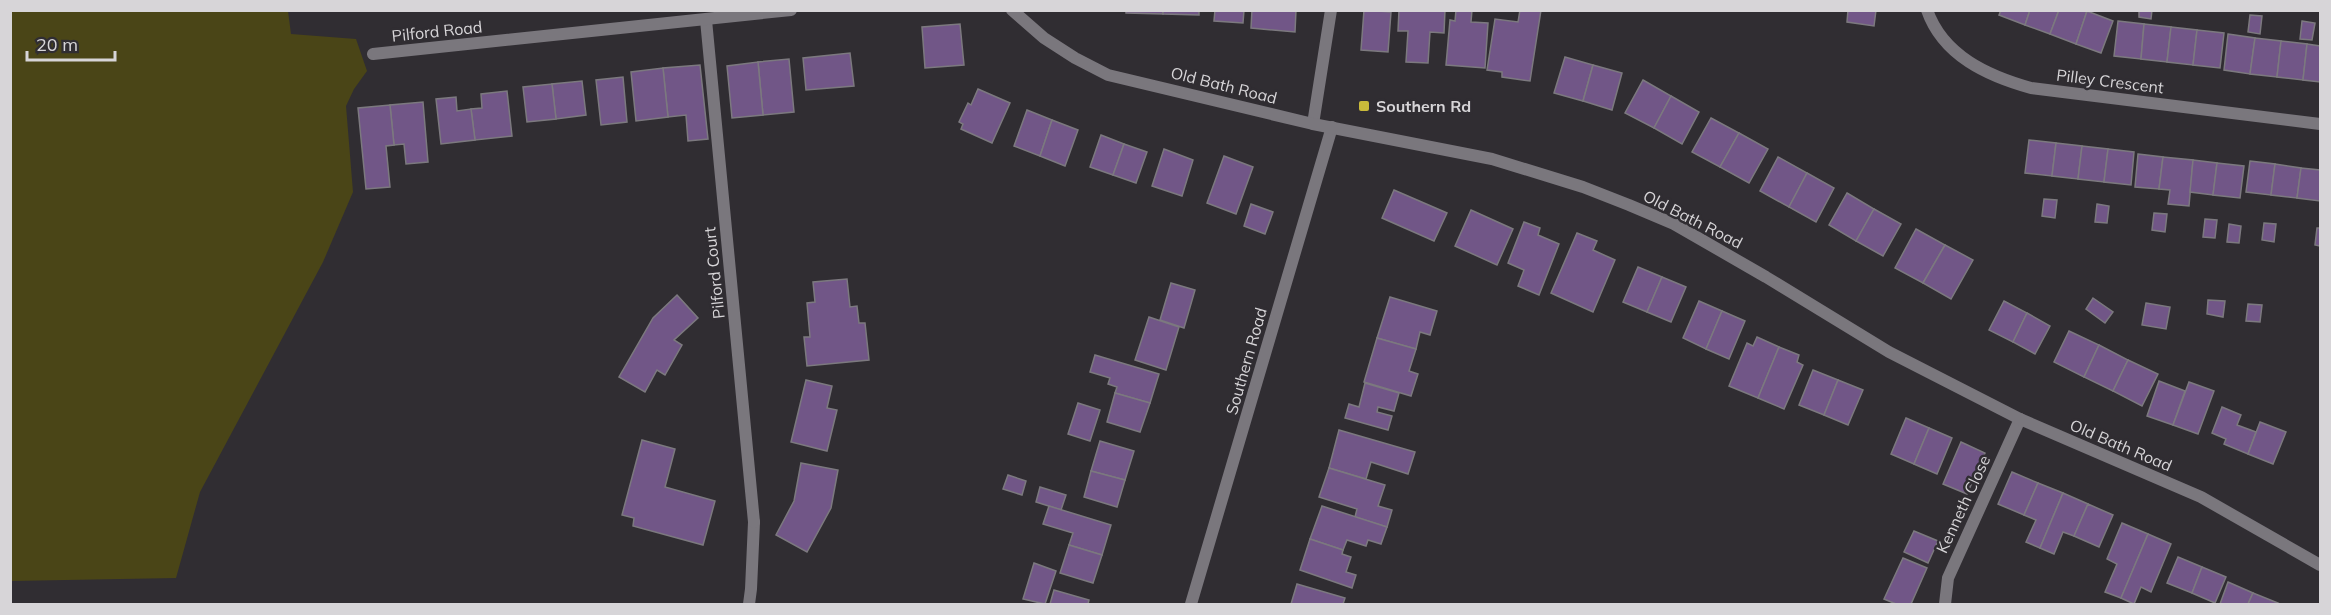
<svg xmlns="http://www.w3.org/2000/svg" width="2331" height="615" font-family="Mulish,sans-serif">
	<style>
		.green { fill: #4a4517 }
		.building { fill: #715687; stroke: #7c797f; stroke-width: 1.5 }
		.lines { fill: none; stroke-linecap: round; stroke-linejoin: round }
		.service { stroke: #7a777d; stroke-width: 12 }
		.minor { stroke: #7a777d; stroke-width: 12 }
		.tertiary { stroke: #7a777d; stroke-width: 12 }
		.poi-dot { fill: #c9ba3a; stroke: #302d32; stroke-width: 2 }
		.labels { text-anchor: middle; stroke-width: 5; stroke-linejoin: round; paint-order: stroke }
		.street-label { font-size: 16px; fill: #d7d5d8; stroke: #302d32 }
		.poi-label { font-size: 16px; font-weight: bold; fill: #d7d5d8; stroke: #302d32; text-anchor: start }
	</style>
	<rect width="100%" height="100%" fill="#302d32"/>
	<polygon class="green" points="10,11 288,11 291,34 356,39 367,71 354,89 346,106 353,192 323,262 200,492 176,578 11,581"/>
	<g class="building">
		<polygon points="1126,10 1163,10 1163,14 1126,13"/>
		<polygon points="1163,10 1199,10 1199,15 1163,14"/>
		<polygon points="1215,10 1244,10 1243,23 1214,21"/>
		<polygon points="1252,10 1296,10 1295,32 1251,28"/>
		<polygon points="1364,10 1391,12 1388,52 1361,50"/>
		<polygon points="1399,10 1445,10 1444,33 1430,32 1428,63 1406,62 1408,31 1398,31"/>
		<polygon points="1456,10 1472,10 1471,22 1488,23 1485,68 1446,65 1450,20 1455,21"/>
		<polygon points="1520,10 1541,10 1530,81 1502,77 1502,72 1487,70 1495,19 1518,22"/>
		<polygon points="1848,10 1876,10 1874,26 1847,22"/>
		<polygon points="2001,10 2030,10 2025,25 1999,15"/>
		<polygon points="2030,10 2059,10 2050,34 2025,25"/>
		<polygon points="2059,10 2087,11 2076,44 2050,34"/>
		<polygon points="2139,10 2152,10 2151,19 2139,17"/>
		<polygon points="2087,11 2113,21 2101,53 2076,44"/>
		<polygon points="2250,15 2262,16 2260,34 2248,32"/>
		<polygon points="2118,21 2144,24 2141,59 2114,56"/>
		<polygon points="2302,21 2315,23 2312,40 2300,39"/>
		<polygon points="960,24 964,65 925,68 922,27"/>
		<polygon points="2144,24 2171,27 2167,62 2141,59"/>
		<polygon points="2171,27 2197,30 2193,65 2167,62"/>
		<polygon points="2197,30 2224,33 2220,68 2193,65"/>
		<polygon points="2228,34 2255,38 2250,74 2224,70"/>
		<polygon points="2255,38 2281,41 2277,77 2250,74"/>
		<polygon points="2281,41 2307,44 2303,80 2277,77"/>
		<polygon points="2307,44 2320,46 2320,82 2303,80"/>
		<polygon points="850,53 854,86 806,90 803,58"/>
		<polygon points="1565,57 1593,65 1583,101 1554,93"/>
		<polygon points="789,59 794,112 763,115 758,62"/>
		<polygon points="758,62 763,115 732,118 727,66"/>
		<polygon points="700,65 708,139 688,141 686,115 668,117 663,68"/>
		<polygon points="1593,65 1622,73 1612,110 1583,101"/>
		<polygon points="663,68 668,117 636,121 631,72"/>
		<polygon points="623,77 627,122 601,125 596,80"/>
		<polygon points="1643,80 1671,96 1654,128 1625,113"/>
		<polygon points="582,81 586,115 556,119 552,84"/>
		<polygon points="552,84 556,119 527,122 523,87"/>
		<polygon points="978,89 1010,103 992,143 961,129 963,124 959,122 968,103 971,105"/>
		<polygon points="507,91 512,136 475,140 471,109 482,108 481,94"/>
		<polygon points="1671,96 1699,112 1682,144 1654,128"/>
		<polygon points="456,97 457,111 471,109 475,140 441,144 436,99"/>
		<polygon points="423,102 428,162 406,164 404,144 394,145 390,105"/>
		<polygon points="390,105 394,145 386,146 390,187 366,189 358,108"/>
		<polygon points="1027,110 1052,120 1040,156 1014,146"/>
		<polygon points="1711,118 1739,133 1720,167 1692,152"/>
		<polygon points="1052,120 1078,130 1065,166 1040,156"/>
		<polygon points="1739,133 1768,149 1749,183 1720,167"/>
		<polygon points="1101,135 1124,144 1113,175 1090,167"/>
		<polygon points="2029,140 2056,143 2052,176 2025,173"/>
		<polygon points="2056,143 2082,146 2078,179 2052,176"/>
		<polygon points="1124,144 1147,152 1136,183 1113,175"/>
		<polygon points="2082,146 2108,149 2104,182 2078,179"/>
		<polygon points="1164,149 1193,160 1182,196 1152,186"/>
		<polygon points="2108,149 2134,152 2131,185 2104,182"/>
		<polygon points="2138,154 2163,157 2159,189 2135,187"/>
		<polygon points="1224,156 1253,167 1236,214 1207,203"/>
		<polygon points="1778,157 1807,173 1789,207 1760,191"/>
		<polygon points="2163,157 2193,160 2189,206 2168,204 2170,190 2159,189"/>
		<polygon points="2193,160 2217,163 2213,195 2190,192"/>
		<polygon points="2250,161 2275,164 2271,195 2246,192"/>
		<polygon points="2217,163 2244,166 2240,198 2213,195"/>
		<polygon points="2275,164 2301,168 2297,198 2271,195"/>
		<polygon points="2301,168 2320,170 2320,201 2297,198"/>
		<polygon points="1807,173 1834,188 1816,222 1789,207"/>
		<polygon points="1394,190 1447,213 1434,241 1382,218"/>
		<polygon points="1847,193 1874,209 1856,241 1829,225"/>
		<polygon points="2044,199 2057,200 2055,218 2042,216"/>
		<polygon points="1251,204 1273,212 1265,234 1244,226"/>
		<polygon points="2097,204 2109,206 2107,223 2095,222"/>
		<polygon points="1874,209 1901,224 1883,256 1856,241"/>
		<polygon points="1471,210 1513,229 1497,265 1455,246"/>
		<polygon points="2154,213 2167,214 2165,232 2152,230"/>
		<polygon points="2205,219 2217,220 2215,238 2203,237"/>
		<polygon points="1524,222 1540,228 1538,235 1559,244 1539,295 1518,286 1524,270 1508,263"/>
		<polygon points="2264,223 2276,224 2274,242 2262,240"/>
		<polygon points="2229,224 2241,226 2239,243 2227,242"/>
		<polygon points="2317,228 2320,228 2320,246 2315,245"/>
		<polygon points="1916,229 1945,245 1923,283 1895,268"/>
		<polygon points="1577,233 1597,241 1593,250 1615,260 1593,312 1551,293"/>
		<polygon points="1945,245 1973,260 1951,299 1923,283"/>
		<polygon points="1638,267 1662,277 1647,312 1623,302"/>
		<polygon points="1662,277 1686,287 1671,322 1647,312"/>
		<polygon points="847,279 850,307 857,306 859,323 865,323 869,360 807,366 804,337 810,337 807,303 815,302 813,282"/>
		<polygon points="1171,283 1195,290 1184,328 1160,320"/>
		<polygon points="677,295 698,318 674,340 682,345 665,375 657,370 645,392 619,377 653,318"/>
		<polygon points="1390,297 1437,311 1430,335 1420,332 1416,349 1377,338"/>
		<polygon points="2093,298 2113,312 2105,323 2086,309"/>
		<polygon points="2208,300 2225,301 2223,317 2207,314"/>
		<polygon points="1699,301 1722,311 1706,349 1683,338"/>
		<polygon points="2004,301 2027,313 2013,342 1989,330"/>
		<polygon points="2146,303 2170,307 2166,329 2142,325"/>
		<polygon points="2248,304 2262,305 2260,322 2246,321"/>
		<polygon points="1722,311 1745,321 1729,359 1706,349"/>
		<polygon points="2027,313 2050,326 2035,354 2013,342"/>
		<polygon points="1149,317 1179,327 1166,370 1135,360"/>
		<polygon points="2069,331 2099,345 2084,377 2054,362"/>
		<polygon points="1757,337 1779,347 1758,398 1729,386 1747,343 1753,346"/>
		<polygon points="1377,338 1416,349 1409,371 1418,374 1411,396 1364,382"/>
		<polygon points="2099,345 2128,360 2113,391 2084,377"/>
		<polygon points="1779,347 1799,355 1797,362 1803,365 1784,409 1758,398"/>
		<polygon points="1095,355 1159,374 1150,403 1115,393 1117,387 1108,384 1110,378 1090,372"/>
		<polygon points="2128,360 2158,374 2142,406 2113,391"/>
		<polygon points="1813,370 1838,380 1824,415 1799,405"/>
		<polygon points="806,380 832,386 827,408 837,410 827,451 791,442"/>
		<polygon points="1838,380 1863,390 1848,425 1824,415"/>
		<polygon points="2159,381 2185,391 2173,425 2147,416"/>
		<polygon points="2189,382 2214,391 2198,434 2173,425"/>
		<polygon points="1365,383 1399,393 1394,411 1378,407 1377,412 1392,416 1388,430 1345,418 1349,404 1359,407"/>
		<polygon points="1115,393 1150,403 1140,432 1107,422"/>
		<polygon points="1078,403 1100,410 1090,441 1068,434"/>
		<polygon points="2222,407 2241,415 2237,425 2256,432 2248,454 2224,444 2226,439 2212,433"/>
		<polygon points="1906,418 1929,428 1914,464 1891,454"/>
		<polygon points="2260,422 2286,432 2273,464 2248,454"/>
		<polygon points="1929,428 1952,438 1937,474 1914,464"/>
		<polygon points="1339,430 1415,452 1408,474 1371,462 1366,479 1329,468"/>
		<polygon points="642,440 675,449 665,487 715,501 703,545 633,526 634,518 622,515"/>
		<polygon points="1100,441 1134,451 1125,480 1091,471"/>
		<polygon points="1961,442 1985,453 1967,494 1943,484"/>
		<polygon points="801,463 838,470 831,508 807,552 776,535 794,501"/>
		<polygon points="1329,468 1385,485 1378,506 1392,510 1387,527 1355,517 1357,509 1319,497"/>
		<polygon points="1091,471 1125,480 1117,507 1084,497"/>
		<polygon points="2012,472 2038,483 2024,515 1998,504"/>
		<polygon points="1008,475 1026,481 1022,495 1003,489"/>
		<polygon points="2038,483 2063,493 2040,548 2026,542 2036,520 2024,515"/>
		<polygon points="1040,487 1066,495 1061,510 1036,502"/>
		<polygon points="2063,493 2088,504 2074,536 2063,532 2054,554 2040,548"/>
		<polygon points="2088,504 2113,515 2099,547 2074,536"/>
		<polygon points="1049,506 1111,525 1102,555 1069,545 1073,533 1043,524"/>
		<polygon points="1322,506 1387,527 1381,544 1368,540 1366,546 1347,540 1343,550 1310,539"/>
		<polygon points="2122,523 2148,534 2121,598 2105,592 2117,564 2107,559"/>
		<polygon points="1914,531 1938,541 1928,563 1904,552"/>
		<polygon points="2148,534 2171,544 2151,592 2141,587 2134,604 2121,598"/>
		<polygon points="1310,539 1343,550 1342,554 1351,557 1346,572 1356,575 1352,588 1300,570"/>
		<polygon points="1069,545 1102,555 1093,583 1060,573"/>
		<polygon points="2178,557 2202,567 2192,593 2167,583"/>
		<polygon points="1903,558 1927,568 1911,604 1896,604 1884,599"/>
		<polygon points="1034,563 1056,571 1045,604 1023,599"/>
		<polygon points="2202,567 2226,577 2215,603 2192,593"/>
		<polygon points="2228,582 2253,593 2248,604 2220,604"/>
		<polygon points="1297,584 1345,598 1343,604 1291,604"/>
		<polygon points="1054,590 1089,600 1088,604 1050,604"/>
		<polygon points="2253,593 2278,603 2277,604 2248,604"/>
	</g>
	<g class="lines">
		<polyline class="service" points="749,604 751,589 754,522"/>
		<g class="minor">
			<path d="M1927 10C1943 56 1988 76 2031 88L2320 124"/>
			<polyline points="706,20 754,522"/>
			<polyline points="373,54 791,10"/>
			<polyline points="1313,124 1331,10"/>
			<polyline points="1191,604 1332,127"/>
			<polyline points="1945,604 1948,578 2020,419"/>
		</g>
		<polyline class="tertiary" points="1012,10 1044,38 1075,58 1108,75 1313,124 1492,159 1583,187 1629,205 1674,224 1766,277 1889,352 2020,419 2201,497 2320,565"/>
	</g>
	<rect class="poi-dot" x="1358" y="100" width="12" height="12" rx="3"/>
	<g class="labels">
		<g class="street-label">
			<text transform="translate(437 31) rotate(-6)" y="6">Pilford Road</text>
			<text transform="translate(2110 81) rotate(7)" y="6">Pilley Crescent</text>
			<text transform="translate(1224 85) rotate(14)" y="6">Old Bath Road</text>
			<text transform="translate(1693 219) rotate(27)" y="6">Old Bath Road</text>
			<text transform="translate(714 273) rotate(-96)" y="6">Pilford Court</text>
			<text transform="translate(1246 361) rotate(-74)" y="6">Southern Road</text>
			<text transform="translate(2121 445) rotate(23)" y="6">Old Bath Road</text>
			<text transform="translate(1963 504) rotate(-65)" y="6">Kenneth Close</text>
		</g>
		<g class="poi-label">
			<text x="1376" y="112">Southern Rd</text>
		</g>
	</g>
	<rect width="2331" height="615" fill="none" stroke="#d7d5d8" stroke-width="24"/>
	<path d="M27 51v9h88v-9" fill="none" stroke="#d7d5d8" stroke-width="3"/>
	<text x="36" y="51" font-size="18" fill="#d7d5d8" stroke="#302d32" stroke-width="4.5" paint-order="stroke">20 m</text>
</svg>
